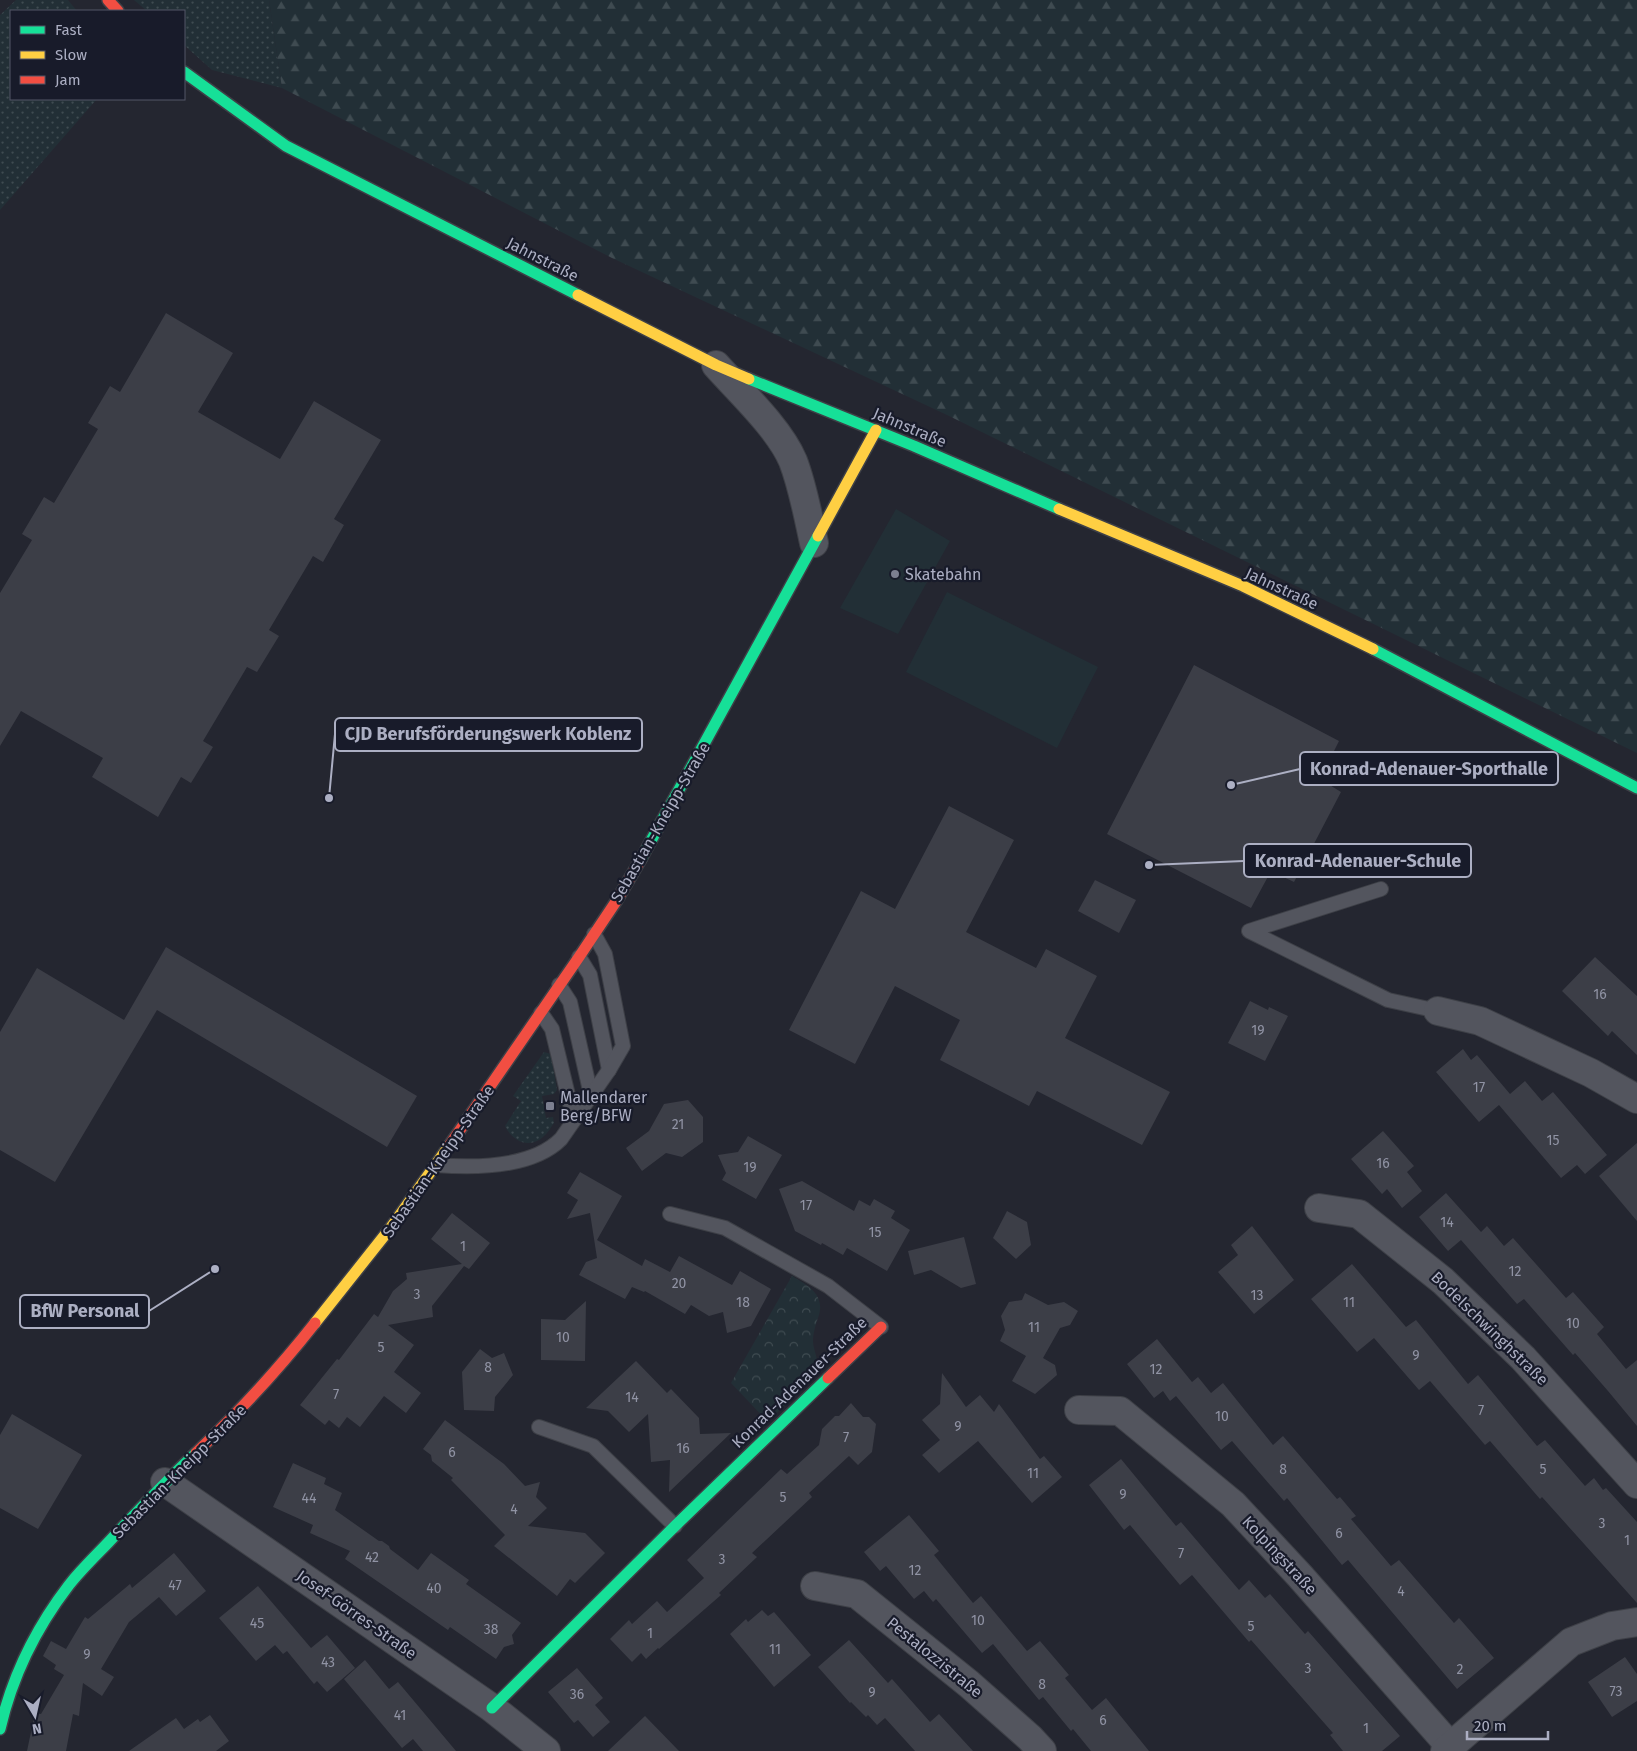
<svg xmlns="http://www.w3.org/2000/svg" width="1637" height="1751" font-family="'Fira Sans',sans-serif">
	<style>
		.grass { fill: url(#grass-dots) }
		.forest { fill: url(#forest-firs) }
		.park { fill: url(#park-crowns) }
		.garden { fill: #222f36 }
		.building { fill: #3c3e47 }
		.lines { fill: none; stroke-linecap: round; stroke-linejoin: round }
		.lane-casing { stroke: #3e4047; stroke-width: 16 }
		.street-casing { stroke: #3e4047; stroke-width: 30 }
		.fast-casing { stroke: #3e4047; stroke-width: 14 }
		.slow-casing { stroke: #3e4047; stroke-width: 14 }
		.jam-casing { stroke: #3e4047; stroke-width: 14 }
		.lane { stroke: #53555e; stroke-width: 14 }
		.street { stroke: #53555e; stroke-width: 28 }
		.fast { stroke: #16e098; stroke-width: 11 }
		.slow { stroke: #ffcf43; stroke-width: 11 }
		.jam { stroke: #f24e42; stroke-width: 11 }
		.poi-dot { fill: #7c7f90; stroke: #181b2a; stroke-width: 2 }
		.labels { text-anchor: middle; stroke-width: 4.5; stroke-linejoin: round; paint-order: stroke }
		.number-label { font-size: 14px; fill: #9093a4 }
		.street-label { font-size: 16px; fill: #acafc3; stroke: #181b2a }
		.poi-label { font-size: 16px; fill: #acafc3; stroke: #181b2a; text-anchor: start }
		.leader { fill: none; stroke: #acafc3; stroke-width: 2 }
		.callout-dot { fill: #acafc3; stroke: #181b2a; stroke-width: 2 }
		.callout { fill: #181b2a; stroke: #acafc3; stroke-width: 2 }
		.callout-label { font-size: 18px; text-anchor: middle; font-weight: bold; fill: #acafc3 }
	</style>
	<defs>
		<pattern id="grass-dots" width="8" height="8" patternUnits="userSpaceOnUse" patternTransform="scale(1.25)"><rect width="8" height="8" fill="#222f36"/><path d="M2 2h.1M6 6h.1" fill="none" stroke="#3f4b51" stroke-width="1.8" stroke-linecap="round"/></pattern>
		<pattern id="forest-firs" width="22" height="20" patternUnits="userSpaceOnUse" patternTransform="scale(1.25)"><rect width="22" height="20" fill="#222f36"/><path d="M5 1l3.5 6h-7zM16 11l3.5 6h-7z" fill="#3f4b51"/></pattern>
		<pattern id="park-crowns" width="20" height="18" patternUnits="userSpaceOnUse" patternTransform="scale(1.25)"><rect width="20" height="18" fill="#222f36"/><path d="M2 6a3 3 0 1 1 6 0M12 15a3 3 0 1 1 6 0" fill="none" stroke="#3f4b51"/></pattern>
	</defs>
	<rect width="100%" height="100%" fill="#242630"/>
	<g class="grass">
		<polygon points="16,0 68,0 77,11 11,11 11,99 97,99 0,210 0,15"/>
		<polygon points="134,0 269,0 282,88 212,70 184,45 184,11 147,11"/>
		<path d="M544 1052 551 1054 557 1090 554 1094 542 1096 546 1118 553 1117 554 1123C551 1127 548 1133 544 1136 530 1150 512 1141 505 1126L521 1101 513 1096Z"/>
	</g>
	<polygon class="forest" points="269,0 1637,0 1637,753 947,415 612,258 282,88"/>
	<path class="park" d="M792 1276C807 1285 825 1294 819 1315 816 1324 813 1332 813 1342 814 1353 820 1361 816 1373L768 1422 731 1383Z"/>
	<g class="garden">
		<polygon points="896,509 950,541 898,634 840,608"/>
		<polygon points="947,592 1098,667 1057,748 906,672"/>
	</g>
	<g class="building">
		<polygon points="166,313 233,353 198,412 280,459 314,401 381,440 334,519 344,525 323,562 313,556 269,630 279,636 257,672 247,667 203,741 213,747 191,783 181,777 158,817 92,777 103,758 21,711 0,746 0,593 32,540 22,534 44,497 54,503 98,429 88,423 110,386 120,392"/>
		<polygon points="1194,665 1339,741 1320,779 1341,792 1294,882 1271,871 1251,908 1107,834"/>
		<polygon points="949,806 1014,840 966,932 1036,968 1046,949 1097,976 1065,1038 1170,1092 1142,1145 1037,1091 1029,1106 940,1060 960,1020 895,986 855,1064 789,1030 861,891 895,909"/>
		<polygon points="1095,880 1136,900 1119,933 1078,911"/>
		<polygon points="166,947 417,1096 387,1147 157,1010 55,1182 0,1150 0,1032 37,968 124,1020"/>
		<polygon points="1595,957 1637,996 1637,1055 1612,1031 1608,1036 1562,991"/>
		<polygon points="1250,1001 1268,1010 1269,1007 1288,1016 1265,1061 1228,1043"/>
		<polygon points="1463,1049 1471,1060 1477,1055 1510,1094 1525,1081 1542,1101 1553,1092 1607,1155 1585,1174 1577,1165 1561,1178 1499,1105 1479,1122 1436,1072"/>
		<polygon points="688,1100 703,1117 703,1142 682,1157 666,1153 642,1171 626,1148 649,1131 664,1104"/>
		<polygon points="1383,1131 1414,1166 1407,1172 1422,1191 1402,1208 1387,1189 1382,1194 1351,1159"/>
		<polygon points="748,1136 782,1155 756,1199 722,1180 726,1173 718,1155 738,1152"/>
		<polygon points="1637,1143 1637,1221 1599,1176"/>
		<polygon points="580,1172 622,1196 597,1240 642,1266 645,1259 670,1272 679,1256 732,1285 740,1271 771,1289 751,1326 727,1333 723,1312 709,1316 691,1305 685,1314 645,1291 644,1292 632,1287 625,1299 579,1275 586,1262 597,1258 590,1213 567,1219 578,1200 567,1193"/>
		<polygon points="802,1181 854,1211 859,1200 870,1206 874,1199 895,1211 891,1218 910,1230 887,1271 847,1248 843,1255 822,1243 821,1245 795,1231 779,1189"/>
		<polygon points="1446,1193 1481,1232 1487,1226 1504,1246 1513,1238 1566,1298 1573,1292 1604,1327 1597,1334 1626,1369 1637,1360 1637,1426 1608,1391 1575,1353 1573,1355 1524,1299 1517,1304 1461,1240 1448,1251 1419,1217"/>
		<polygon points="1007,1211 1027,1222 1031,1245 1016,1259 993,1238"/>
		<polygon points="452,1213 490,1243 469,1269 464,1266 432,1306 433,1317 388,1325 414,1345 394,1372 421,1393 406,1413 384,1396 360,1427 347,1417 339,1428 329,1420 325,1425 300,1405 337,1359 339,1360 374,1314 378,1317 393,1291 407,1279 406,1273 462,1264 431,1239"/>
		<polygon points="1252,1226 1294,1280 1254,1314 1218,1272 1238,1255 1231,1245"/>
		<polygon points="964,1237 976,1284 961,1288 931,1270 914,1275 908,1251"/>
		<polygon points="1352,1264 1406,1327 1416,1320 1468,1384 1478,1375 1537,1446 1545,1440 1585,1486 1594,1478 1603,1490 1606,1488 1637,1522 1637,1603 1542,1497 1540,1499 1490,1441 1485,1445 1430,1381 1419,1390 1374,1338 1357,1352 1311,1299"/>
		<polygon points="1025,1293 1048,1305 1064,1302 1078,1311 1070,1325 1060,1328 1043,1358 1055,1365 1057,1375 1035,1394 1012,1381 1026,1356 1000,1341 1005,1330 1001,1316 1009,1302 1022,1300"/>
		<polygon points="586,1301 585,1361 541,1360 541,1319 565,1320"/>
		<polygon points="1157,1339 1192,1382 1198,1377 1211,1393 1223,1383 1273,1445 1283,1436 1337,1499 1340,1497 1356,1516 1351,1519 1391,1566 1399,1560 1454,1623 1459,1618 1494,1658 1457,1689 1348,1560 1342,1565 1287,1498 1284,1501 1232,1441 1221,1450 1176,1396 1170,1401 1163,1391 1154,1398 1127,1364"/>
		<polygon points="480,1349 492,1358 504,1353 513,1375 495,1397 494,1411 464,1410 462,1372"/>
		<polygon points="636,1361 667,1393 671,1389 699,1418 700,1434 731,1433 669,1492 670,1460 651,1462 648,1414 629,1432 608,1411 586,1408"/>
		<polygon points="942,1373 966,1407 980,1395 994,1412 999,1404 1040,1459 1044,1456 1062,1477 1032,1503 978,1441 939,1473 922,1455 940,1440 922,1420 940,1404"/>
		<polygon points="851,1403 863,1417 869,1417 876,1424 872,1452 858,1465 849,1456 809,1493 812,1497 752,1553 757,1557 719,1593 721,1595 659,1649 658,1648 646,1659 641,1653 632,1662 610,1639 629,1620 632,1624 657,1601 667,1612 704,1578 687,1560 781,1469 787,1474 819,1445 822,1429 835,1416 839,1416"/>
		<polygon points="12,1414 82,1455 38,1529 0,1508 0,1435"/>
		<polygon points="445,1420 504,1464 525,1486 540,1482 536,1497 547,1508 528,1526 585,1533 605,1553 575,1583 570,1579 557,1596 494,1546 505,1535 451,1480 453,1478 432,1461 431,1455 423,1449"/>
		<polygon points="1121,1459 1176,1526 1181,1522 1239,1590 1249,1580 1265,1598 1270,1594 1305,1634 1308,1631 1400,1736 1382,1751 1343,1751 1330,1735 1333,1733 1251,1640 1249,1642 1192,1575 1180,1585 1130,1525 1124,1530 1089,1485"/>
		<polygon points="293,1463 326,1478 324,1484 342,1493 335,1510 379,1541 382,1541 389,1546 390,1549 418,1570 431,1553 469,1580 466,1584 521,1623 512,1635 514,1644 504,1647 496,1659 450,1627 448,1630 345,1559 350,1551 310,1533 313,1525 273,1507"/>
		<polygon points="909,1515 939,1551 934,1555 973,1603 981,1596 1027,1651 1040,1641 1069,1675 1065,1678 1092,1710 1106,1698 1149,1751 1091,1751 1073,1729 1071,1731 1043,1697 1039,1700 993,1644 982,1653 936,1599 933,1602 924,1591 914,1599 886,1566 880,1571 864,1552"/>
		<polygon points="174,1553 206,1591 176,1616 159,1597 129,1622 101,1669 114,1677 102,1696 83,1683 79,1716 73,1714 66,1751 27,1751 35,1713 41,1714 64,1675 54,1669 56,1665 43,1656 51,1641 66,1649 85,1617 88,1619 130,1584 132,1588"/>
		<polygon points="258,1586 311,1648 327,1635 355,1668 327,1692 317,1681 314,1684 287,1651 283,1654 275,1645 256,1661 219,1618"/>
		<polygon points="762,1610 768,1616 774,1612 811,1655 774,1687 730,1634 746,1619 748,1622"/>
		<polygon points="849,1640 888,1683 892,1679 930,1722 939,1714 973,1751 915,1751 885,1718 877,1725 868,1715 866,1717 851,1702 850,1703 818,1667"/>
		<polygon points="1625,1657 1637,1674 1637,1701 1612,1717 1588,1682"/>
		<polygon points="365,1660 389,1689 398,1682 456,1751 423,1751 413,1739 402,1748 344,1679"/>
		<polygon points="577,1668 603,1698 595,1705 610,1722 593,1737 578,1720 574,1723 548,1692"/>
		<polygon points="210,1715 229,1741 216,1751 129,1751 176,1718 184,1729 198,1719 200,1722"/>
		<polygon points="645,1716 679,1751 608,1751"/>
	</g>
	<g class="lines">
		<defs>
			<g id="lane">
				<polyline points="1381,889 1249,931 1388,1000 1438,1011"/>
				<polyline points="579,957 590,975 609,1070"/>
				<polyline points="559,985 570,1002 591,1095"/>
				<polyline points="541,1013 552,1029 574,1120"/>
				<path d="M436 1165C474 1168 532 1168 561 1139L609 1070 623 1046 605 954 594 934"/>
				<polyline points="670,1214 725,1228 828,1286 881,1327"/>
				<polyline points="539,1427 593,1446 675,1526"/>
			</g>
			<g id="street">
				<path d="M716 365C740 392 779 428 793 461 803 487 808 516 814 543"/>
				<polyline points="1438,1011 1480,1021 1591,1073 1637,1099"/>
				<polyline points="1319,1208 1359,1214 1443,1281 1523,1358 1637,1484"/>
				<polyline points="1079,1410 1120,1411 1233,1504 1300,1576 1450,1746"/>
				<polyline points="165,1482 492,1708 546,1751"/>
				<polyline points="815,1586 857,1594 969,1684 1030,1738 1042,1751"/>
				<polyline points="1445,1751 1571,1642 1612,1626 1637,1622"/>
			</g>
			<g id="fast">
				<polyline points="184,72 286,146 578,295"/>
				<polyline points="749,379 914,446 1059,509"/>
				<polyline points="1373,649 1637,788"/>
				<polyline points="641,859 818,536"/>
				<polyline points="492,1708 675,1526 828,1378"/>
				<path d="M0 1729C12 1677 36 1628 69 1585 84 1566 102 1550 118 1532 144 1505 169 1478 196 1453"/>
			</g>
			<g id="slow">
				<polyline points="578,295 716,365 749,379"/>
				<polyline points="1059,509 1243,586 1373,649"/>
				<polyline points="818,536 876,430"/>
				<polyline points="315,1323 392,1226 449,1146"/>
			</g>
			<g id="jam">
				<polyline points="108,0 118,11"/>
				<polyline points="449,1146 579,957 617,900 641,859"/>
				<polyline points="828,1378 881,1327"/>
				<path d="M196 1453C239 1412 278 1370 315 1323"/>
			</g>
		</defs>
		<use href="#lane" class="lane-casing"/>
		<use href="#street" class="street-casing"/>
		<use href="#fast" class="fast-casing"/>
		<use href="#slow" class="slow-casing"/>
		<use href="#jam" class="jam-casing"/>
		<use href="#lane" class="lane"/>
		<use href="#street" class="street"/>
		<use href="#fast" class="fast"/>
		<use href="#slow" class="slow"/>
		<use href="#jam" class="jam"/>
	</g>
	<g class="poi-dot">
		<circle cx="895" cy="574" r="5"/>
		<rect x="545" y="1101" width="10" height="10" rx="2.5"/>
	</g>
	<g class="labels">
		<g class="number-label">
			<text x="1600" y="999">16</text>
			<text x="1258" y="1035">19</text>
			<text x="1479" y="1092">17</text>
			<text x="678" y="1129">21</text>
			<text x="1553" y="1145">15</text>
			<text x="1383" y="1168">16</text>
			<text x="750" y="1172">19</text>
			<text x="806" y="1210">17</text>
			<text x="1447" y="1227">14</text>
			<text x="875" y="1237">15</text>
			<text x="463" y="1251">1</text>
			<text x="1515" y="1276">12</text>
			<text x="679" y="1288">20</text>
			<text x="417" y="1299">3</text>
			<text x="1257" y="1300">13</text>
			<text x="743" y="1307">18</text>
			<text x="1349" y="1307">11</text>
			<text x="1573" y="1328">10</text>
			<text x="1034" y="1332">11</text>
			<text x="563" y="1342">10</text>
			<text x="381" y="1352">5</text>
			<text x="1416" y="1360">9</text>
			<text x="488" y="1372">8</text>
			<text x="1156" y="1374">12</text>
			<text x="336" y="1399">7</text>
			<text x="632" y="1402">14</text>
			<text x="1481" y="1415">7</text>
			<text x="1222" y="1421">10</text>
			<text x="958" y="1431">9</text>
			<text x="846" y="1442">7</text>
			<text x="683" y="1453">16</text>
			<text x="452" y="1457">6</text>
			<text x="1283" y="1474">8</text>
			<text x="1543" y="1474">5</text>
			<text x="1033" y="1478">11</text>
			<text x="1123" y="1499">9</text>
			<text x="783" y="1502">5</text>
			<text x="309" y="1503">44</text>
			<text x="514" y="1514">4</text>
			<text x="1602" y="1528">3</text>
			<text x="1339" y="1538">6</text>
			<text x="1627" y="1545">1</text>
			<text x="1181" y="1558">7</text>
			<text x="372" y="1562">42</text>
			<text x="722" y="1564">3</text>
			<text x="915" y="1575">12</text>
			<text x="175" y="1590">47</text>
			<text x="434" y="1593">40</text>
			<text x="1401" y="1596">4</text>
			<text x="978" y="1625">10</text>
			<text x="257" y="1628">45</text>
			<text x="1251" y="1631">5</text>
			<text x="491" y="1634">38</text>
			<text x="650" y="1638">1</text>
			<text x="775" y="1654">11</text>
			<text x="87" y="1659">9</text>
			<text x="328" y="1667">43</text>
			<text x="1308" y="1673">3</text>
			<text x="1460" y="1674">2</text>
			<text x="1042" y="1689">8</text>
			<text x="1616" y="1696">73</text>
			<text x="872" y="1697">9</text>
			<text x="577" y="1699">36</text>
			<text x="400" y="1720">41</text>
			<text x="1103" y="1725">6</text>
			<text x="1366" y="1733">1</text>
		</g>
		<g class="street-label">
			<text transform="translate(543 259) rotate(27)" y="6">Jahnstraße</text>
			<text transform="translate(910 427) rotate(23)" y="6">Jahnstraße</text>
			<text transform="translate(1282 588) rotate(25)" y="6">Jahnstraße</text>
			<text transform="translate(660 822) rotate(-60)" y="6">Sebastian-Kneipp-Straße</text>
			<text transform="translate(438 1161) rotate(-55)" y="6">Sebastian-Kneipp-Straße</text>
			<text transform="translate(1490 1328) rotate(44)" y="6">Bodelschwinghstraße</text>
			<text transform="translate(799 1382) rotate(-44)" y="6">Konrad-Adenauer-Straße</text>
			<text transform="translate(179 1471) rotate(-45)" y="6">Sebastian-Kneipp-Straße</text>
			<text transform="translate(1280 1555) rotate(47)" y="6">Kolpingstraße</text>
			<text transform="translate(357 1614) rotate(35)" y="6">Josef-Görres-Straße</text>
			<text transform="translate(935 1657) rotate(39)" y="6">Pestalozzistraße</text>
		</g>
		<g class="poi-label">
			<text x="905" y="580">Skatebahn</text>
			<text x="560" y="1103">Mallendarer<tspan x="560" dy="18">Berg/BFW</tspan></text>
		</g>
	</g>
	<path class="leader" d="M329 798L335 734M1231 785L1300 769M1149 865L1244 861M215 1269L149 1311"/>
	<g class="callout-dot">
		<circle cx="329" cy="798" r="5"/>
		<circle cx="1231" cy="785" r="5"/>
		<circle cx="1149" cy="865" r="5"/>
		<circle cx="215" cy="1269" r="5"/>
	</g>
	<g class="callout">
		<rect x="335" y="718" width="307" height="33" rx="5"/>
		<rect x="1300" y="752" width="258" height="33" rx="5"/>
		<rect x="1244" y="844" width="227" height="33" rx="5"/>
		<rect x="20" y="1295" width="129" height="33" rx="5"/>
	</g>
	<g class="callout-label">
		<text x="488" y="740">CJD Berufsförderungswerk Koblenz</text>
		<text x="1429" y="775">Konrad-Adenauer-Sporthalle</text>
		<text x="1358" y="867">Konrad-Adenauer-Schule</text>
		<text x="85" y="1317">BfW Personal</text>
	</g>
	<rect x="10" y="10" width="175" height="90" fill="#181b2a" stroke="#535667"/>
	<rect x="20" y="26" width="25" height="8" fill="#16e098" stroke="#535667"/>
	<text x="55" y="35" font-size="15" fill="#acafc3">Fast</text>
	<rect x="20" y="51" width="25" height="8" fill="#ffcf43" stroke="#535667"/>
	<text x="55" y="60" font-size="15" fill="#acafc3">Slow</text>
	<rect x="20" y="76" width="25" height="8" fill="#f24e42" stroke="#535667"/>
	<text x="55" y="85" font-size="15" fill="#acafc3">Jam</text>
	<g transform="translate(35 1716) rotate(171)" stroke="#181b2a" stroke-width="4" paint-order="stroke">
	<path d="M0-4L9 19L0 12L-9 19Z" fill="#acafc3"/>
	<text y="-8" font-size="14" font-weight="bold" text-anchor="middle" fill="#acafc3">N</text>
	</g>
	<path d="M1467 1731v8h81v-8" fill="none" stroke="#acafc3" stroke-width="2.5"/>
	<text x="1474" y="1731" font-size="15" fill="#acafc3" stroke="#181b2a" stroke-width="4" paint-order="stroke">20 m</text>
</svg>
